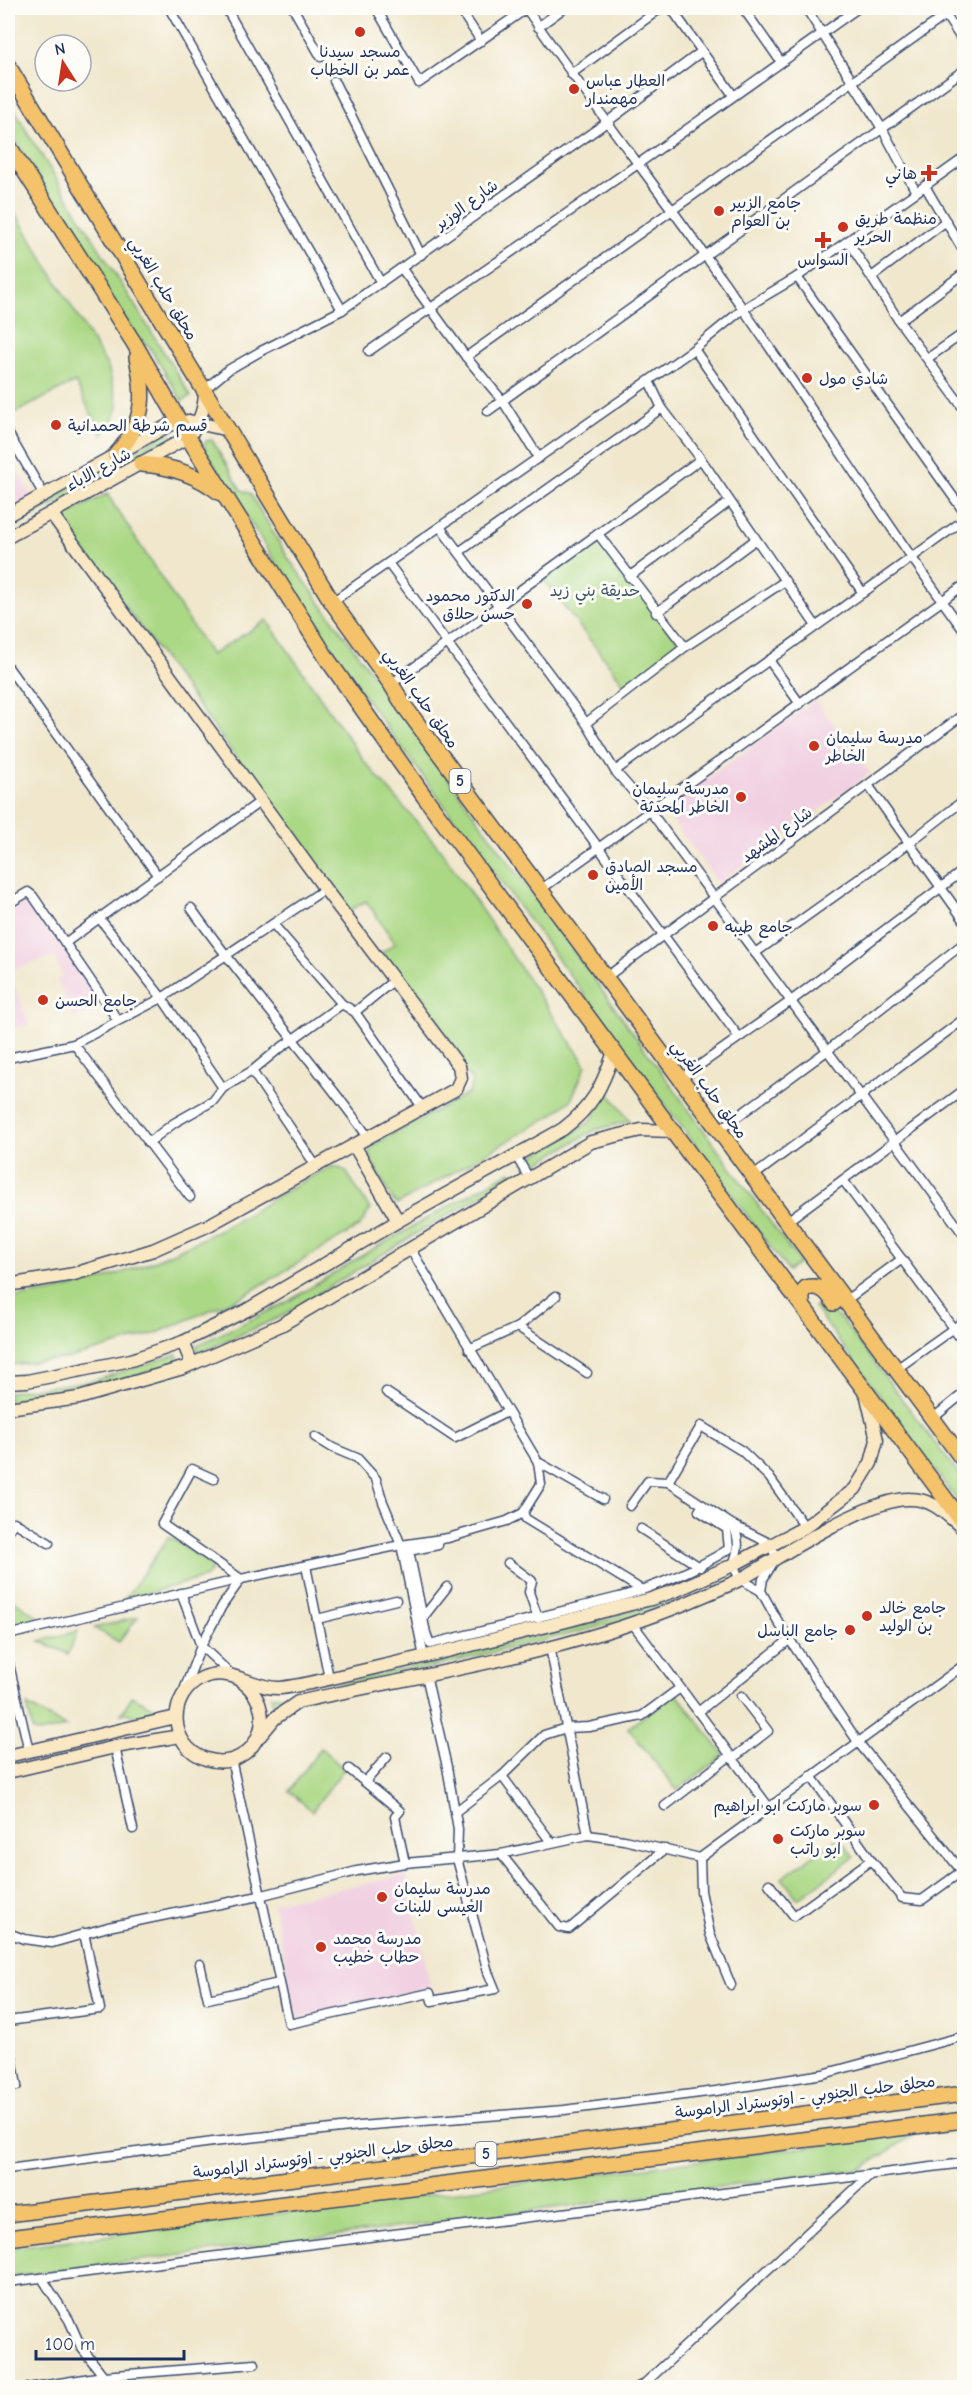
<svg xmlns="http://www.w3.org/2000/svg" width="972" height="2395" font-family="'Comic Neue','Playpen Sans Arabic',sans-serif">
	<style>
		.built { fill: #f1d0e2 }
		.green { fill: #abd885; stroke: #638472; stroke-width: 1.5 }
		.lines { fill: none; stroke-linecap: round; stroke-linejoin: round }
		.street-casing { stroke: #3b4b6e; stroke-width: 11 }
		.secondary-casing { stroke: #3b4b6e; stroke-width: 15 }
		.highway-casing { stroke: #3b4b6e; stroke-width: 18 }
		.street { stroke: #fff; stroke-width: 8 }
		.secondary { stroke: #fae7c3; stroke-width: 12 }
		.highway { stroke: #f3c26a; stroke-width: 15 }
		.poi-dot { fill: #c8321e; stroke: #fdfcf7; stroke-width: 2 }
		.labels { text-anchor: middle; stroke-width: 6; stroke-linejoin: round; paint-order: stroke }
		.shield { fill: #fdfcf7; stroke: #5f6c8c; stroke-width: 1.5 }
		.shield-label { font-size: 15px; font-weight: bold; fill: #1b2f5e }
		.poi-label { font-size: 16px; fill: #1b2f5e; stroke: #fdfcf7; text-anchor: start }
		.street-label { font-size: 16px; fill: #1b2f5e; stroke: #fdfcf7 }
		.park-label { font-size: 16px; fill: #3f5968; stroke: #fdfcf7 }
	</style>
	<rect width="100%" height="100%" fill="#fdfcf7"/>
	<filter id="ink" filterUnits="userSpaceOnUse"><feTurbulence type="fractalNoise" baseFrequency=".0167" numOctaves="2"/><feDisplacementMap in="SourceGraphic" scale="12" xChannelSelector="R" yChannelSelector="G"/><feConvolveMatrix kernelMatrix="1 2 1 2 8 2 1 2 1" color-interpolation-filters="sRGB"/></filter>
	<filter id="wash" filterUnits="userSpaceOnUse"><feTurbulence type="fractalNoise" baseFrequency=".008" numOctaves="4" result="noise"/><feDisplacementMap in="SourceGraphic" scale="24" xChannelSelector="R" yChannelSelector="G"/><feGaussianBlur stdDeviation="1.35" result="paint"/><feColorMatrix in="noise" values="0 0 0 0 0 0 0 0 0 0 0 0 0 0 0 0 0 1.4 0 .05"/><feComposite in="paint" operator="in"/></filter>
	<g filter="url(#wash)">
		<rect width="100%" height="100%" fill="#f0e7cc"/>
		<g class="built">
			<polygon points="8,453 32,497 8,510"/>
			<polygon points="815,700 870,773 718,883 665,810"/>
			<polygon points="26,897 101,1003 73,1018 57,980 62,977 55,956 8,971 8,911"/>
			<polygon points="8,982 9,986 15,987 29,1024 9,1029"/>
			<polygon points="406,1875 431,1988 297,2018 273,1903"/>
		</g>
		<g class="green">
			<polygon points="8,98 29,135 191,396 182,401 149,346 136,337 8,129"/>
			<polygon points="8,201 108,367 118,406 113,422 102,435 75,382 9,416 8,413"/>
			<polygon points="170,432 174,439 103,478 99,470"/>
			<polygon points="212,440 241,490 250,493 288,558 800,1263 788,1271 366,699 309,616 207,453 204,446 206,441"/>
			<polygon points="87,479 91,485 8,530 8,522"/>
			<polygon points="107,494 211,655 267,620 364,761 441,850 586,1065 571,1100 551,1116 398,1204 394,1202 372,1162 369,1147 469,1093 472,1081 379,955 395,943 366,901 349,911 60,518"/>
			<polygon points="598,536 683,647 627,688 542,578"/>
			<polygon points="607,1091 630,1121 595,1130 533,1166 528,1159 587,1124 593,1118"/>
			<path d="M334 1166 346 1171 368 1206 370 1210 360 1226 243 1296 157 1333 70 1358 8 1365V1298C90 1291 171 1258 243 1217 273 1200 302 1179 334 1166Z"/>
			<polygon points="511,1171 513,1176 511,1179 422,1230 282,1316 199,1353 196,1346 289,1301 368,1252"/>
			<polygon points="821,1302 830,1312 842,1320 964,1481 964,1510 814,1307"/>
			<polygon points="177,1354 178,1362 89,1390 8,1401 8,1392 93,1381"/>
			<polygon points="169,1537 215,1565 206,1577 124,1600"/>
			<polygon points="722,1574 724,1579 676,1601 615,1623 273,1705 271,1696 294,1695 609,1619 676,1595"/>
			<polygon points="8,1596 42,1620 8,1628"/>
			<polygon points="138,1617 119,1642 94,1628"/>
			<polygon points="78,1631 68,1654 40,1641"/>
			<polygon points="676,1693 724,1755 677,1790 628,1728"/>
			<polygon points="132,1696 159,1711 134,1716 127,1713 121,1714"/>
			<polygon points="27,1705 66,1727 39,1733 33,1731"/>
			<polygon points="321,1748 344,1769 312,1811 289,1791"/>
			<polygon points="839,1837 854,1857 798,1899 782,1878"/>
			<polygon points="916,2133 861,2169 8,2277 8,2248"/>
		</g>
	</g>
	<g filter="url(#ink)">
		<g class="lines">
			<defs>
				<g id="street">
					<polyline points="169,8 342,310"/>
					<polyline points="226,8 381,283"/>
					<polyline points="293,8 321,57"/>
					<polyline points="376,8 419,83 526,9"/>
					<polyline points="459,8 481,41"/>
					<path d="M526 8C595 110 673 207 743 309 818 416 887 526 964 631"/>
					<polyline points="671,8 733,95"/>
					<polyline points="743,8 781,62"/>
					<polyline points="806,8 883,130 916,192"/>
					<polyline points="941,8 964,43"/>
					<polyline points="538,27 564,8"/>
					<polyline points="571,74 661,8"/>
					<polyline points="334,81 421,255"/>
					<polyline points="925,186 964,252"/>
					<polyline points="848,241 899,321 964,409"/>
					<polyline points="402,269 466,357 502,400 539,458"/>
					<polyline points="873,276 946,221"/>
					<polyline points="797,277 964,512"/>
					<polyline points="899,321 964,273"/>
					<polyline points="694,349 863,593"/>
					<polyline points="369,351 638,164 858,8"/>
					<polyline points="466,357 946,15"/>
					<polyline points="928,358 964,333"/>
					<polyline points="649,381 662,408 701,459 816,626"/>
					<polyline points="205,389 228,370 261,351 342,310 607,122 701,52"/>
					<polyline points="488,411 964,70"/>
					<polyline points="8,433 44,495"/>
					<polyline points="440,527 586,723 615,771 650,811 964,1235"/>
					<polyline points="459,552 662,408"/>
					<polyline points="388,563 738,1036"/>
					<polyline points="629,577 729,502"/>
					<polyline points="332,602 694,349 743,309 797,277 964,158"/>
					<polyline points="656,613 755,540"/>
					<polyline points="685,647 785,581"/>
					<polyline points="769,660 800,704"/>
					<polyline points="8,667 158,876"/>
					<polyline points="391,684 701,459"/>
					<polyline points="586,723 685,647 598,534"/>
					<polyline points="615,771 964,520"/>
					<polyline points="868,785 964,920"/>
					<polyline points="540,890 964,585"/>
					<polyline points="8,904 28,892 33,896 117,1019"/>
					<path d="M191 908C247 987 312 1059 368 1137"/>
					<polyline points="100,919 162,998 223,1088"/>
					<polyline points="273,924 342,1004 355,1012 422,1107"/>
					<polyline points="65,943 261,801"/>
					<polyline points="755,953 909,843 964,800"/>
					<polyline points="605,978 964,714"/>
					<polyline points="355,1012 393,981"/>
					<polyline points="74,1044 190,1197"/>
					<polyline points="8,1058 74,1044 162,998 325,889"/>
					<polyline points="252,1071 316,1166"/>
					<polyline points="680,1079 791,1001 964,870"/>
					<polyline points="718,1131 828,1050 964,943"/>
					<polyline points="148,1143 174,1123 213,1101 223,1088 252,1071 275,1052 342,1004"/>
					<polyline points="516,1156 529,1178"/>
					<polyline points="752,1177 964,1019"/>
					<polyline points="843,1180 964,1343"/>
					<polyline points="786,1222 964,1090"/>
					<polyline points="845,1301 902,1259"/>
					<polyline points="518,1327 587,1373"/>
					<polyline points="469,1349 518,1327 556,1296"/>
					<polyline points="895,1370 964,1321"/>
					<polyline points="386,1392 455,1438 507,1412"/>
					<polyline points="932,1419 964,1393"/>
					<polyline points="315,1437 333,1448 357,1458 376,1479 383,1502 401,1545 424,1657"/>
					<polyline points="538,1462 603,1499"/>
					<polyline points="668,1482 701,1426 742,1451 769,1477 805,1527"/>
					<polyline points="630,1506 648,1481 668,1482 733,1525 771,1544 776,1558 763,1579 761,1591"/>
					<polyline points="523,1513 526,1519 642,1590"/>
					<path d="M733 1525C740 1540 739 1549 733 1565L740 1579 761 1591 780 1625 858 1742 964 1874"/>
					<polyline points="641,1529 700,1567"/>
					<polyline points="8,1532 14,1522 49,1543"/>
					<path d="M438 1545 409 1551 426 1633 430 1644 619 1597C658 1586 695 1570 729 1549L727 1529 699 1511 703 1505"/>
					<polyline points="508,1563 532,1581 529,1592 538,1618"/>
					<polyline points="306,1566 329,1678"/>
					<polyline points="181,1593 201,1646 184,1690"/>
					<polyline points="317,1619 396,1600"/>
					<polyline points="421,1620 447,1587"/>
					<polyline points="633,1624 768,1806"/>
					<polyline points="8,1635 241,1579 162,1524 192,1469 214,1479"/>
					<polyline points="550,1647 588,1835"/>
					<polyline points="8,1660 29,1751"/>
					<polyline points="233,1676 201,1646 222,1606 241,1579 401,1545 448,1538 507,1521 523,1513 541,1484 538,1462 410,1248"/>
					<polyline points="698,1712 789,1640"/>
					<polyline points="115,1747 133,1829"/>
					<polyline points="231,1759 289,2024 430,1993 432,2001 495,1989 488,1972 457,1859 458,1829 447,1767 426,1675"/>
					<polyline points="732,1759 768,1731 741,1696"/>
					<polyline points="349,1769 400,1811 395,1817 405,1863"/>
					<polyline points="502,1776 551,1842"/>
					<polyline points="811,1776 871,1860 902,1898 922,1900 962,1871"/>
					<polyline points="365,1782 387,1757"/>
					<polyline points="665,1806 730,1756"/>
					<polyline points="455,1812 502,1776 544,1735 566,1728 589,1727 642,1716 680,1688"/>
					<polyline points="501,1854 559,1927 569,1929 665,1849"/>
					<polyline points="700,1858 701,1891 710,1934 731,1985"/>
					<polyline points="769,1884 794,1916 871,1860"/>
					<polyline points="8,1933 24,1939 52,1943 108,1927 259,1896 357,1871 405,1863 501,1854 588,1835 624,1840 700,1858 964,1665"/>
					<polyline points="200,1964 208,1999 279,1983"/>
					<polyline points="8,2021 100,2009 84,1933"/>
					<polyline points="8,2035 17,2086"/>
					<polyline points="8,2169 213,2142 359,2126 564,2110 716,2091 823,2074 964,2036"/>
					<polyline points="42,2278 69,2320 81,2347 113,2388"/>
					<polyline points="8,2282 964,2163"/>
					<polyline points="28,2388 103,2376 255,2364"/>
					<polyline points="636,2388 644,2384 871,2174"/>
				</g>
				<g id="secondary">
					<polyline points="8,515 169,425 189,421 228,430"/>
					<path d="M8 537 188 437C200 423 205 409 205 391"/>
					<polyline points="354,1145 398,1221"/>
					<polyline points="8,1285 74,1274 153,1250 207,1226 456,1089 461,1078 459,1066 325,889 51,513"/>
					<polyline points="183,1342 192,1364"/>
					<path d="M8 1382 27 1381 131 1360 183 1342 247 1310 398 1221 563 1129C593 1106 602 1087 614 1052"/>
					<polyline points="8,1408 79,1398 183,1368 281,1325 591,1142 641,1130 673,1131"/>
					<path d="M233 1676C288 1705 256 1775 206 1759 168 1746 167 1695 202 1678 229 1665 255 1690 281 1688 313 1684 347 1674 378 1667 470 1647 560 1622 651 1599L677 1590 733 1565 805 1527 855 1489 871 1463 877 1440 867 1397"/>
					<path d="M260 1736 275 1718 298 1702C429 1673 565 1654 689 1602 707 1594 726 1587 743 1578 782 1556 867 1498 910 1499 932 1499 944 1512 960 1526"/>
					<polyline points="8,1756 176,1717"/>
					<polyline points="8,1772 115,1747 180,1736"/>
				</g>
				<g id="highway">
					<polyline points="8,66 332,602 391,684 405,707 964,1461"/>
					<polyline points="8,145 134,343 188,437 328,660 424,796 964,1524"/>
					<path d="M115 456C144 423 146 399 137 358"/>
					<path d="M141 464C170 466 196 474 219 492"/>
					<path d="M802 1305V1295L806 1288C820 1284 828 1292 834 1303"/>
					<polyline points="8,2214 964,2094"/>
					<polyline points="8,2238 964,2120"/>
				</g>
			</defs>
			<use href="#street" class="street-casing"/>
			<use href="#secondary" class="secondary-casing"/>
			<use href="#highway" class="highway-casing"/>
			<use href="#street" class="street"/>
			<use href="#secondary" class="secondary"/>
			<use href="#highway" class="highway"/>
		</g>
	</g>
	<g class="poi-dot">
		<circle cx="360" cy="32" r="6"/>
		<circle cx="574" cy="89" r="6"/>
		<path d="M926 164h6v6h6v6h-6v6h-6v-6h-6v-6h6z"/>
		<circle cx="719" cy="211" r="6"/>
		<circle cx="843" cy="227" r="6"/>
		<path d="M820 231h6v6h6v6h-6v6h-6v-6h-6v-6h6z"/>
		<circle cx="807" cy="378" r="6"/>
		<circle cx="56" cy="425" r="6"/>
		<circle cx="527" cy="604" r="6"/>
		<circle cx="814" cy="746" r="6"/>
		<circle cx="741" cy="797" r="6"/>
		<circle cx="593" cy="875" r="6"/>
		<circle cx="713" cy="926" r="6"/>
		<circle cx="43" cy="1000" r="6"/>
		<circle cx="867" cy="1616" r="6"/>
		<circle cx="850" cy="1630" r="6"/>
		<circle cx="874" cy="1805" r="6"/>
		<circle cx="778" cy="1839" r="6"/>
		<circle cx="382" cy="1897" r="6"/>
		<circle cx="321" cy="1947" r="6"/>
	</g>
	<g class="labels">
		<g class="shield">
			<rect x="449.5" y="769" width="21" height="24" rx="4.5"/>
			<rect x="475.5" y="2142" width="21" height="24" rx="4.5"/>
		</g>
		<g class="shield-label">
			<text x="460" y="786">5</text>
			<text x="486" y="2159">5</text>
		</g>
		<g class="poi-label">
			<text x="360" y="57" text-anchor="middle">مسجد سيدنا<tspan x="360" dy="18">عمر بن الخطاب</tspan></text>
			<text x="586" y="86">العطار عباس<tspan x="586" dy="18">مهمندار</tspan></text>
			<text x="917" y="179" text-anchor="end">هاني</text>
			<text x="731" y="208">جامع الزبير<tspan x="731" dy="18">بن العوام</tspan></text>
			<text x="855" y="224">منظمة طريق<tspan x="855" dy="18">الحرير</tspan></text>
			<text x="823" y="265" text-anchor="middle">السواس</text>
			<text x="819" y="384">شادي مول</text>
			<text x="68" y="431">قسم شرطة الحمدانية</text>
			<text x="515" y="601" text-anchor="end">الدكتور محمود<tspan x="515" dy="18">حسن حلاق</tspan></text>
			<text x="826" y="743">مدرسة سليمان<tspan x="826" dy="18">الخاطر</tspan></text>
			<text x="729" y="794" text-anchor="end">مدرسة سليمان<tspan x="729" dy="18">الخاطر المحدثة</tspan></text>
			<text x="605" y="872">مسجد الصادق<tspan x="605" dy="18">الأمين</tspan></text>
			<text x="725" y="932">جامع طيبه</text>
			<text x="55" y="1006">جامع الحسن</text>
			<text x="879" y="1613">جامع خالد<tspan x="879" dy="18">بن الوليد</tspan></text>
			<text x="838" y="1636" text-anchor="end">جامع الباسل</text>
			<text x="862" y="1811" text-anchor="end">سوبر ماركت ابو ابراهيم</text>
			<text x="790" y="1836">سوبر ماركت<tspan x="790" dy="18">ابو راتب</tspan></text>
			<text x="394" y="1894">مدرسة سليمان<tspan x="394" dy="18">العيسى للبنات</tspan></text>
			<text x="333" y="1944">مدرسة محمد<tspan x="333" dy="18">حطاب خطيب</tspan></text>
		</g>
		<g class="street-label">
			<text transform="translate(466 204) rotate(-36)" y="6">شارع الوزير</text>
			<text transform="translate(164 288) rotate(59)" y="6">محلق حلب الغربي</text>
			<text transform="translate(98 469) rotate(-29)" y="6">شارع الاباء</text>
			<text transform="translate(422 698) rotate(55)" y="6">محلق حلب الغربي</text>
			<text transform="translate(776 834) rotate(-36)" y="6">شارع المشهد</text>
			<text transform="translate(710 1089) rotate(54)" y="6">محلق حلب الغربي</text>
			<text transform="translate(805 2096) rotate(-7)" y="6">محلق حلب الجنوبي - اوتوستراد الراموسة</text>
			<text transform="translate(323 2156) rotate(-7)" y="6">محلق حلب الجنوبي - اوتوستراد الراموسة</text>
		</g>
		<g class="park-label">
			<text x="595" y="596">حديقة بني زيد</text>
		</g>
	</g>
	<rect width="972" height="2395" fill="none" stroke="#fdfcf7" stroke-width="30"/>
	<g transform="translate(63 63) rotate(348)"><circle r="28" fill="#fdfcf7" stroke="#a3aaba" stroke-width="1.5"/>
	<path d="M0-4.5L10 22L0 15L-10 22Z" fill="#c8321e"/>
	<text y="-9" font-size="16" font-weight="bold" text-anchor="middle" fill="#1b2f5e">N</text>
	</g>
	<path d="M36 2350v9h148v-9" fill="none" stroke="#1b2f5e" stroke-width="3"/>
	<text x="45" y="2350" font-size="18" fill="#1b2f5e" stroke="#fdfcf7" stroke-width="4.5" paint-order="stroke">100 m</text>
</svg>
